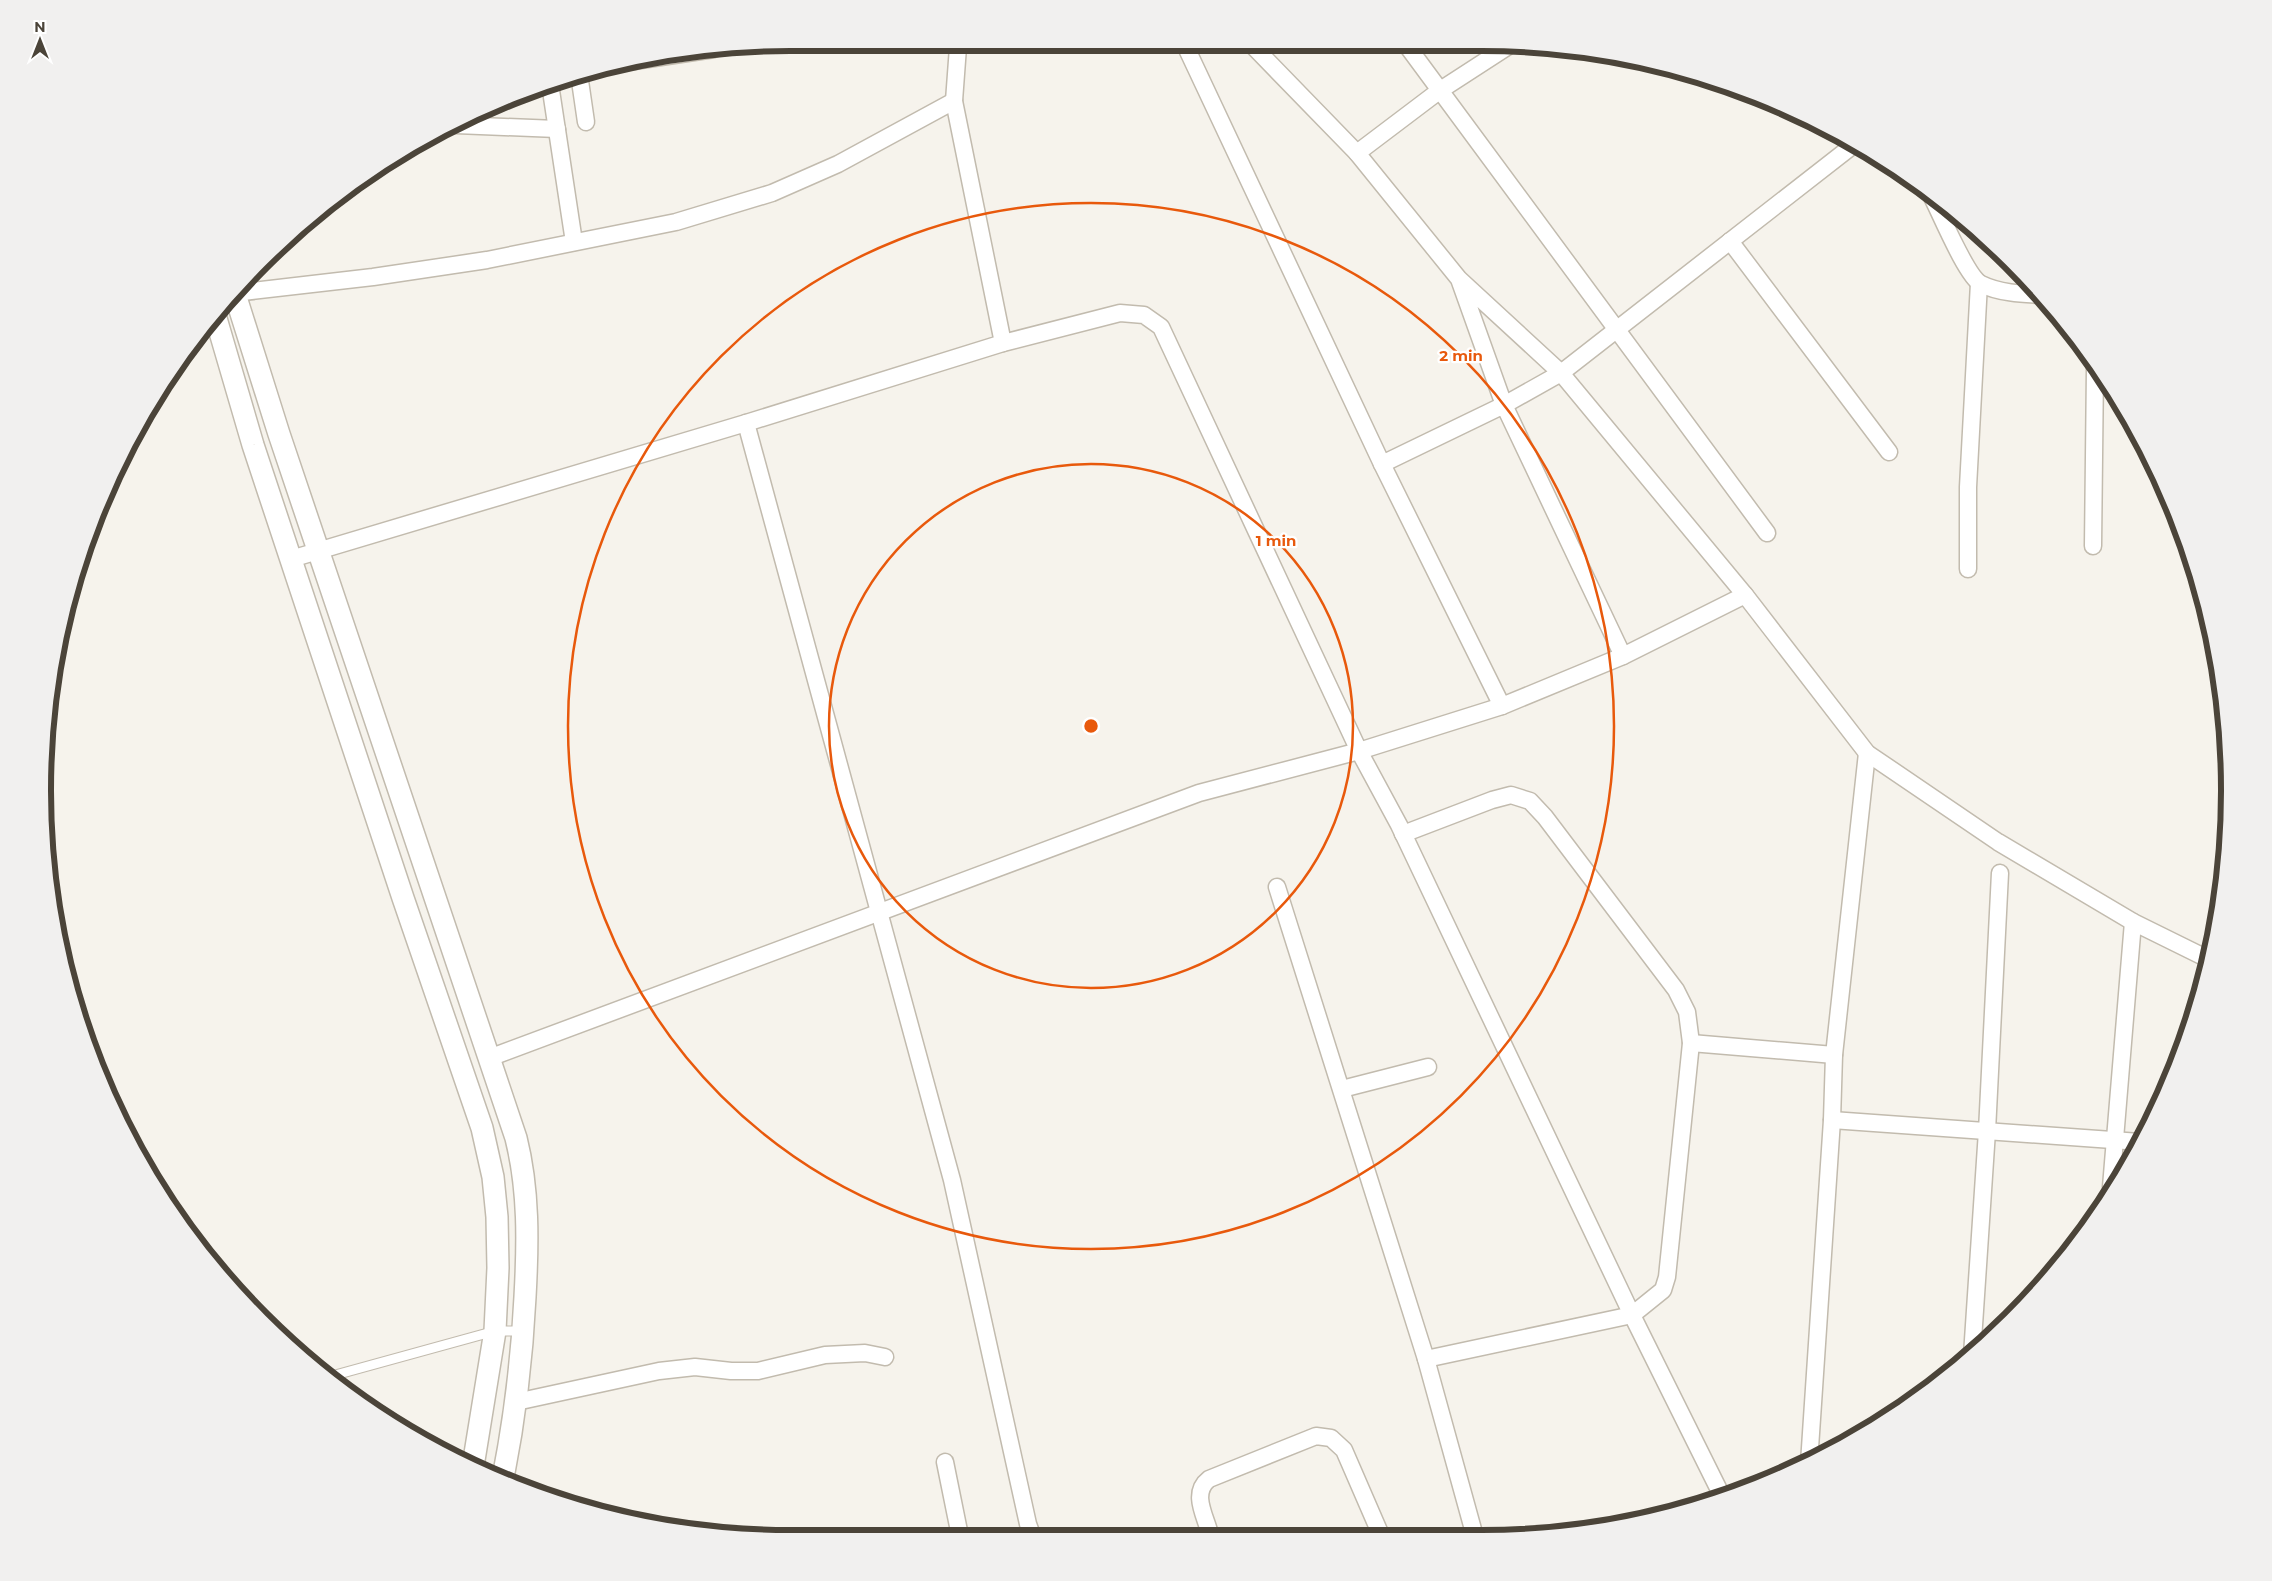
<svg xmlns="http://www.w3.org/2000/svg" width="2272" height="1581" font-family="Montserrat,sans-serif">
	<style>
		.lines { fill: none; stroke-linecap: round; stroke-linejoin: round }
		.service-casing { stroke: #c2bbae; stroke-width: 11 }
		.minor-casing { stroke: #c2bbae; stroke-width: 19 }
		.tertiary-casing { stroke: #c2bbae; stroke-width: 24 }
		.service { stroke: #fff; stroke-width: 9 }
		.minor { stroke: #fff; stroke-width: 16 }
		.tertiary { stroke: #fff; stroke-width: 21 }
		.ring { fill: none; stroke: #e8590c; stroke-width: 2.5 }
		.rim { fill: none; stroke: #4b4439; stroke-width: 6 }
		.centre { fill: #e8590c; stroke: #fff; stroke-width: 2.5 }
		.ring-label { font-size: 15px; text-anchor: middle; font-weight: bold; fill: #e8590c; stroke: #fff; stroke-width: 4.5; stroke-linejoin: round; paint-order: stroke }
	</style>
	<rect width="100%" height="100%" fill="#f6f3ec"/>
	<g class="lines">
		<defs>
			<polyline id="service" points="328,1377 495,1331 524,1331"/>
			<g id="minor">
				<polyline points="1405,43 1767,533"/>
				<polyline points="1251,44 1357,153 1439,91 1510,45"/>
				<polyline points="1185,45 1382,464 1502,706"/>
				<polyline points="634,61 714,49"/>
				<polyline points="579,74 586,122"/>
				<polyline points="550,84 574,242"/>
				<polyline points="456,125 557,129"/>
				<polyline points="1856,143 1561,373 1745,595 1867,753 1998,842 2133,922 2208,959"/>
				<polyline points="1357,153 1459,279 1561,373 1504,405 1459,279"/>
				<path d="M1930 193C1939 210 1966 276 1981 284 1999 293 2022 294 2042 295"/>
				<polyline points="1730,241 1889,452"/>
				<polyline points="228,298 235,293 373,277 487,260 676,222 772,193 838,164 954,101"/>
				<polyline points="1003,343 1120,313 1144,315 1161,327 1359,751 1399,825 1632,1315 1426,1359"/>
				<polyline points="746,423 952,1180 1028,1524 1032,1535"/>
				<polyline points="1382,464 1504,405 1623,656"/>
				<polyline points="2093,546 2095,368"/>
				<polyline points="291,559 746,423 1003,343 954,101 958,47"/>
				<polyline points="1968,569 1968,487 1979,283"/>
				<polyline points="1403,834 1492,800 1511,795 1530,801 1545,817 1676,990 1687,1012 1691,1043 1667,1277 1663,1290 1632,1315 1723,1498"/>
				<polyline points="1277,887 1426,1359 1474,1533"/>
				<polyline points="1691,1043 1834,1055"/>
				<polyline points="489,1058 1199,793 1359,751 1502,706 1623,656 1745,595"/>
				<polyline points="1342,1089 1428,1067"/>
				<polyline points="1832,1120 2140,1142"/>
				<polyline points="2111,1187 2133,922"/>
				<polyline points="1972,1355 1987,1131 2000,873"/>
				<polyline points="516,1402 659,1371 695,1367 731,1371 758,1371 825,1355 865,1353 885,1357"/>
				<polyline points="945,1462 960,1536"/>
				<polyline points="1809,1463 1832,1120 1834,1055 1867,753"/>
				<path d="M1210 1534C1205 1515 1191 1493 1209 1479L1316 1436 1331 1438 1344 1450 1380 1533"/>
			</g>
			<g id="tertiary">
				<path d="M234 291 279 434 516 1138C529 1190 528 1243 525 1297 522 1358 515 1417 503 1478"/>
				<polyline points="215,315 253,445 403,898 482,1128 493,1177 497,1217 498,1268 495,1331 473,1466"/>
			</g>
		</defs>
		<use href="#service" class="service-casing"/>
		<use href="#minor" class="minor-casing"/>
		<use href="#tertiary" class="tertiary-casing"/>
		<use href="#service" class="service"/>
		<use href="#minor" class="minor"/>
		<use href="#tertiary" class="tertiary"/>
	</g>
	<g class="ring">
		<circle cx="1091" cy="726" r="262"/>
		<circle cx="1091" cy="726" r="523"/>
	</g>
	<path d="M0 0H2272V1581H0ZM790 51H1482A739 739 0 0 1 2221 790V791A739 739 0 0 1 1482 1530H790A739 739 0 0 1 51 791V790A739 739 0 0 1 790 51Z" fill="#f1f0ef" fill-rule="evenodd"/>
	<path class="rim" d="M790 51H1482A739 739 0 0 1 2221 790V791A739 739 0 0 1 1482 1530H790A739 739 0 0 1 51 791V790A739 739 0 0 1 790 51Z"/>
	<circle cx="1091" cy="726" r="8" class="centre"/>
	<g class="ring-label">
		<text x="1461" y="361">2 min</text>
		<text x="1276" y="546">1 min</text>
	</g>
	<g transform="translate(40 40)" stroke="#ffffff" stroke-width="4" paint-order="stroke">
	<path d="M0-4L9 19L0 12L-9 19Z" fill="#4b4439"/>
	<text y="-8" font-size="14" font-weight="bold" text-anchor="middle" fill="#4b4439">N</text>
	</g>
</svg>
